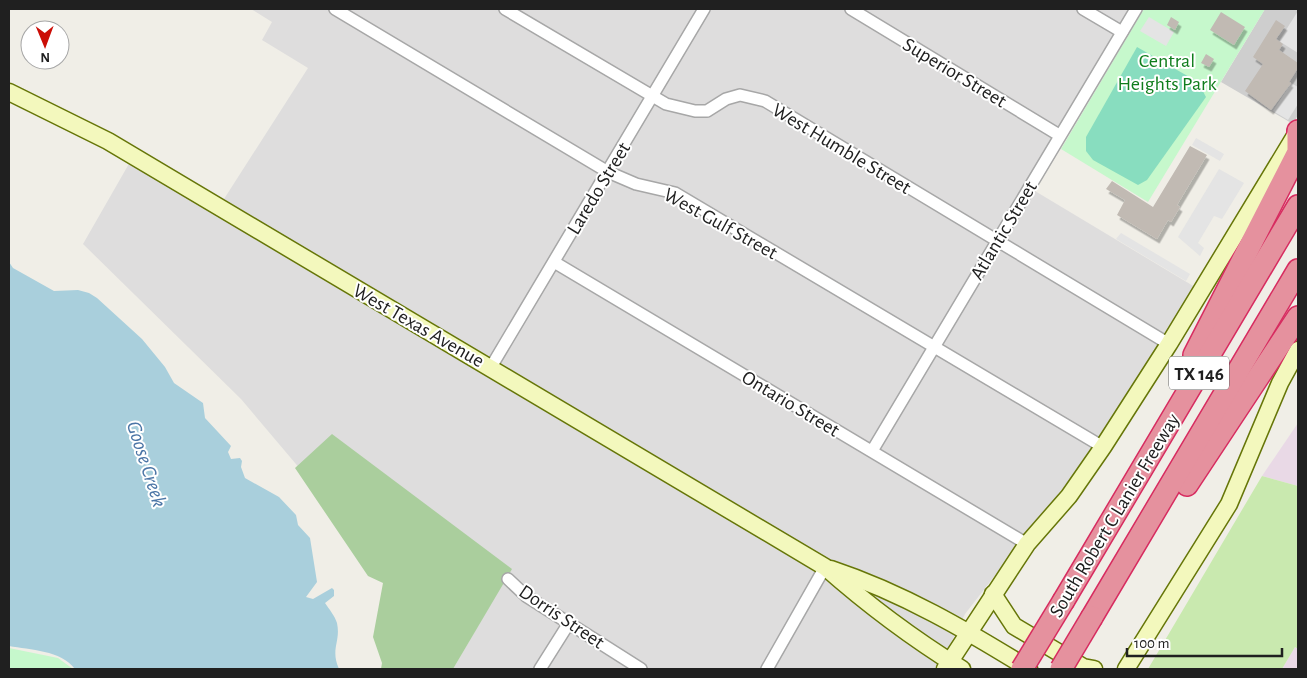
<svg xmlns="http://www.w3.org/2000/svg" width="1307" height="678" font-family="'Alegreya Sans',sans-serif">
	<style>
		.residential { fill: #dedddd }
		.industrial { fill: #e9d9e6 }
		.religious { fill: #cecece }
		.grass { fill: #c9e9af }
		.forest { fill: #aace9d }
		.park { fill: #c6f8cc }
		.pitch { fill: #88ddbf }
		.parking { fill: #e4e4e4 }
		.water { fill: #a9cfdc }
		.building { fill: #c1bab3; filter: url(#shadow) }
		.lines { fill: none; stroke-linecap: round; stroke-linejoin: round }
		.street-casing { stroke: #a7a7a7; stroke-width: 14 }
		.secondary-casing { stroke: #667608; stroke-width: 19 }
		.highway-casing { stroke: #d72c60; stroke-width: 24 }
		.street { stroke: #fff; stroke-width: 11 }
		.secondary { stroke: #f3f8bd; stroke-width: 16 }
		.highway { stroke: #e5919e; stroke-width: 21 }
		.highway-bridge-casing { stroke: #d72c60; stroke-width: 24; stroke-linecap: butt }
		.highway-bridge { stroke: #e5919e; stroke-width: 21 }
		.labels { text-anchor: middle; stroke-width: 4; stroke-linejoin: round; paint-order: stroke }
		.shield { fill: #fff; stroke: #636363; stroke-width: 1 }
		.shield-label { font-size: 19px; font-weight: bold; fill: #202020 }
		.park-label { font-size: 20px; fill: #0f7d1c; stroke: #fff }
		.street-label { font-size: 20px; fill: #202020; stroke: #fff }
		.water-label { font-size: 21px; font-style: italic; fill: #4b75a6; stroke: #fff }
	</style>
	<defs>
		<filter id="shadow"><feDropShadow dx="2.5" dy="4.5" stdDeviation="0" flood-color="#0004"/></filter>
	</defs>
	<rect width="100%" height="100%" fill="#f0eee7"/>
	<polygon class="residential" points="251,9 1145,9 1035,191 1195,287 1091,452 965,614 938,669 453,669 511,569 345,522 241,399 83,244 138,148 224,199 308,68 262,40 272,22"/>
	<g class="industrial">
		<polygon points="1298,423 1298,486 1262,476"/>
		<polygon points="1295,647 1298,649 1298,669 1282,669"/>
	</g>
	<polygon class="religious" points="1265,9 1298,9 1298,115 1293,124 1221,82"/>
	<polygon class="grass" points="1262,476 1298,486 1298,649 1295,647 1282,669 1148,669"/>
	<polygon class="forest" points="332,434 512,569 453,669 381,669 382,663 373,637 383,583 368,576 295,468"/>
	<g class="park">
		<polygon points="1144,9 1265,9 1148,202 1061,149"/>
		<polygon points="9,648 58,658 73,669 9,669"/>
	</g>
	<polygon class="pitch" points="1137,47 1198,82 1206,97 1147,180 1138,185 1093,160 1086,151 1086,137"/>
	<g class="parking">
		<polygon points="1298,11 1298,53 1279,41"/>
		<polygon points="1149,17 1174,32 1166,46 1140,31"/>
		<polygon points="1291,83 1298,87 1298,104 1288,120 1273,111"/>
		<polygon points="1196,138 1224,154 1220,161 1192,145"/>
		<polygon points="1219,169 1244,183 1222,219 1214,216 1198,243 1204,248 1200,256 1178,237"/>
		<polygon points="1121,233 1190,274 1186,281 1116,239"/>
	</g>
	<path class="water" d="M9 262 13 268 54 291 78 290 89 293 97 298 142 339 165 367 174 383 203 403 205 418 231 446 228 452 231 459 240 458 242 461 241 467 245 478 279 497 296 515 298 525 310 538 317 582 306 597 313 599 332 588 334 590V596L325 603C329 609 335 616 337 623 341 642 330 649 339 669H75C61 650 30 650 9 646Z"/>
	<g class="building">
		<polygon points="1221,12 1245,27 1234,45 1210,30"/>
		<polygon points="1171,17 1179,22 1175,30 1167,25"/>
		<polygon points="1276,20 1285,26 1276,39 1283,44 1279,50 1298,63 1298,68 1289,82 1291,83 1271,110 1245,91 1263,64 1253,57"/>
		<polygon points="1206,54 1214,59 1209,67 1201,63"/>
		<polygon points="1190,146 1207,155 1177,205 1180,207 1171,222 1168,220 1157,239 1117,215 1125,200 1106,189 1112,181 1153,207"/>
	</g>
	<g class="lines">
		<defs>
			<g id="street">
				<polyline points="335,9 608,172 636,184 675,193 1103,447"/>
				<polyline points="505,9 666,104 695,111 707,111 726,99 740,95 765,101 1169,344"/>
				<polyline points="851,9 1059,135"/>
				<polyline points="1083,9 1122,32"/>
				<polyline points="554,262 1027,544"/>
				<polyline points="491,367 704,9"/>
				<polyline points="872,451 1136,9"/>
				<polyline points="508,579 526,596 641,669"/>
				<polyline points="540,669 569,623"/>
				<polyline points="767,669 825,567"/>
			</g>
			<g id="secondary">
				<path d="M9 92 108 141 825 567C869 606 912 638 962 669"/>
				<path d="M831 569C903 593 966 630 1029 669"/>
				<polyline points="993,594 1014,626 1083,667 1094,669"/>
				<polyline points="945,669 1027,544 1069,496 1103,447 1169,344 1298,131"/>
				<polyline points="1126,669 1229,504 1280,383 1298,350"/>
			</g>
			<g id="highway">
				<polyline points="1194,355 1298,152 1298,131"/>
				<polyline points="1187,485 1298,317"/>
				<polyline points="1064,600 1298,206"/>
				<polyline points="1092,617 1298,270"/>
			</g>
		</defs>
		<use href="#street" class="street-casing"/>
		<use href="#secondary" class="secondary-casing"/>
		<use href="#highway" class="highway-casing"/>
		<use href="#street" class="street"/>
		<use href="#secondary" class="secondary"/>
		<use href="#highway" class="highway"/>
		<defs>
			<g id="highway-bridge">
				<polyline points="1022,669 1064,600"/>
				<polyline points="1061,669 1092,617"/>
			</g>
		</defs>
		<use href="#highway-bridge" class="highway-bridge-casing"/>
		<use href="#highway-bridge" class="highway-bridge"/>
	</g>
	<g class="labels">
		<rect class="shield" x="1169" y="356.5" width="60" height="33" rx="4"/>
		<g class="shield-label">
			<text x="1199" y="380">TX 146</text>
		</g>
		<g class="park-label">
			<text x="1167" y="67">Central<tspan x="1167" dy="23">Heights Park</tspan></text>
		</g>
		<g class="street-label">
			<text transform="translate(955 72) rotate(31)" y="7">Superior Street</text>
			<text transform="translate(842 148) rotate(31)" y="7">West Humble Street</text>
			<text transform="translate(598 188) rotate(-59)" y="7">Laredo Street</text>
			<text transform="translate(721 223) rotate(29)" y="7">West Gulf Street</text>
			<text transform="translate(1003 230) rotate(-59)" y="7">Atlantic Street</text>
			<text transform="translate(419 325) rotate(30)" y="7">West Texas Avenue</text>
			<text transform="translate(791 403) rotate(31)" y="7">Ontario Street</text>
			<text transform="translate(1114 515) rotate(-59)" y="7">South Robert C Lanier Freeway</text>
			<text transform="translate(562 616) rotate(34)" y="7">Dorris Street</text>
		</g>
		<g class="water-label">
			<text transform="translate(147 464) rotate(72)" y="7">Goose Creek</text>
		</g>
	</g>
	<rect width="1307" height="678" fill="none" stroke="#202020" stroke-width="20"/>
	<g transform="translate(45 45) rotate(179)"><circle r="24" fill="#ffffff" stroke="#a6a6a6"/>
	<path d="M0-4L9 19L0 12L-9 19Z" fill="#cb0d06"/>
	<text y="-8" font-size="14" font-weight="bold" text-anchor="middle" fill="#202020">N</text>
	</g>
	<path d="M1127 648v8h155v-8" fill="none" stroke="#202020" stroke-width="2.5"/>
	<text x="1134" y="648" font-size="15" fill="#202020" stroke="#ffffff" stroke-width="4" paint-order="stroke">100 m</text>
</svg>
